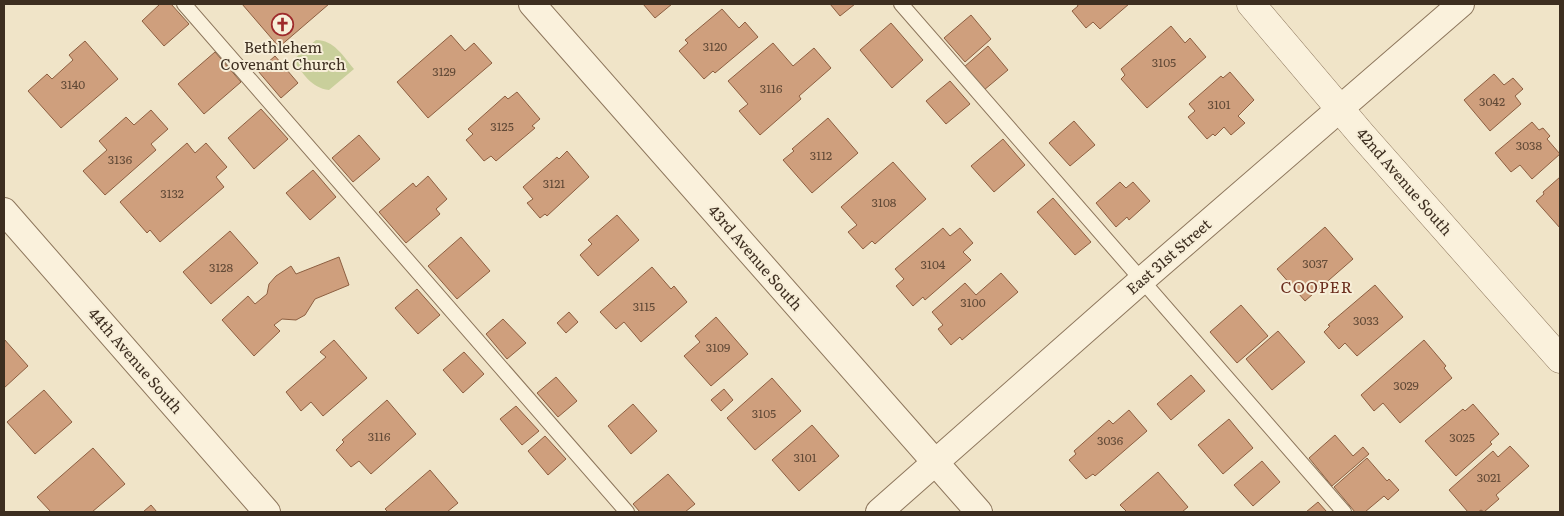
<svg xmlns="http://www.w3.org/2000/svg" width="1564" height="516" font-family="Literata,serif">
	<style>
		.green { fill: #c9cf9b }
		.building { fill: #cf9f7d; stroke: #8d5f41 }
		.lines { fill: none; stroke-linecap: round; stroke-linejoin: round }
		.service-casing { stroke: #8d765c; stroke-width: 16 }
		.minor-casing { stroke: #8d765c; stroke-width: 28 }
		.tertiary-casing { stroke: #8d765c; stroke-width: 29 }
		.service { stroke: #faf1dc; stroke-width: 14 }
		.minor { stroke: #faf1dc; stroke-width: 26 }
		.tertiary { stroke: #faf1dc; stroke-width: 28 }
		.labels { text-anchor: middle; stroke-width: 4; stroke-linejoin: round; paint-order: stroke }
		.number-label { font-size: 12px; fill: #624a37 }
		.poi-label { font-size: 15px; fill: #3d2e20; stroke: #f7eed8 }
		.street-label { font-size: 15px; fill: #3d2e20; stroke: #f7eed8 }
		.neighbourhood-label { font-size: 16px; letter-spacing: 1px; fill: #6b2e1e; stroke: #f7eed8 }
	</style>
	<rect width="100%" height="100%" fill="#f0e4c8"/>
	<path class="green" d="M316 40C334 40 343 56 354 69L329 90C311 88 303 73 293 60Z"/>
	<g class="building">
		<polygon points="160,4 171,4 189,24 164,46 142,21"/>
		<polygon points="242,4 329,4 279,47"/>
		<polygon points="643,4 672,4 655,18"/>
		<polygon points="830,4 855,4 840,16"/>
		<polygon points="1077,4 1129,4 1100,29 1093,22 1086,28 1072,11 1078,6"/>
		<polygon points="722,9 739,28 745,22 758,37 715,73 713,71 704,79 679,51 688,43 685,40"/>
		<polygon points="971,15 991,39 965,62 944,38"/>
		<polygon points="891,23 923,60 892,88 860,50"/>
		<polygon points="1171,26 1185,43 1190,38 1206,57 1147,108 1121,79 1125,75 1121,69"/>
		<polygon points="451,35 465,51 474,43 492,63 428,118 397,82"/>
		<polygon points="85,41 118,79 61,128 28,91 47,74 52,79 73,60 69,55"/>
		<polygon points="773,43 793,66 814,48 831,68 799,96 801,99 760,135 739,111 748,104 728,81"/>
		<polygon points="988,46 1008,70 984,90 964,67"/>
		<polygon points="215,52 241,82 204,114 178,84"/>
		<polygon points="275,56 298,83 281,98 258,71"/>
		<polygon points="1230,72 1254,100 1238,116 1245,123 1231,135 1224,127 1215,136 1213,134 1207,139 1188,117 1195,111 1189,104 1221,76 1223,78"/>
		<polygon points="1494,74 1504,85 1513,78 1523,89 1515,96 1521,104 1490,131 1464,100"/>
		<polygon points="950,81 970,104 946,124 926,101"/>
		<polygon points="517,92 540,119 532,126 535,128 496,161 491,156 484,161 466,140 473,134 468,129 505,96 508,99"/>
		<polygon points="261,109 288,139 254,169 228,138"/>
		<polygon points="151,110 168,129 151,144 156,150 105,195 83,171 107,150 99,141 126,117 134,125"/>
		<polygon points="828,118 858,153 812,193 783,160 794,151 792,149"/>
		<polygon points="1074,121 1095,145 1070,166 1049,143"/>
		<polygon points="1532,122 1539,130 1543,128 1550,136 1547,139 1560,154 1532,179 1520,165 1511,172 1495,153"/>
		<polygon points="359,135 380,159 353,182 332,158"/>
		<polygon points="1003,139 1025,165 994,192 971,166"/>
		<polygon points="187,143 195,153 206,143 227,167 216,177 224,187 160,242 150,230 147,233 120,202"/>
		<polygon points="567,151 589,177 547,216 545,214 540,218 527,203 533,199 523,187 557,157 559,159"/>
		<polygon points="893,162 926,199 875,244 872,241 863,249 848,232 857,225 841,207"/>
		<polygon points="313,170 336,197 310,220 286,193"/>
		<polygon points="428,176 447,199 436,209 440,214 406,243 379,212 413,183 416,187"/>
		<polygon points="1560,177 1560,228 1536,201 1544,194 1543,192"/>
		<polygon points="1120,182 1126,188 1133,182 1150,201 1129,220 1127,217 1116,227 1096,203"/>
		<polygon points="1053,198 1091,242 1075,255 1037,212"/>
		<polygon points="617,215 639,240 598,276 580,255 592,244 588,240"/>
		<polygon points="1325,227 1353,259 1305,301 1277,269"/>
		<polygon points="943,228 950,236 960,228 973,243 963,252 971,260 925,300 923,297 913,306 896,286 904,279 895,269"/>
		<polygon points="230,231 258,263 211,304 183,272"/>
		<polygon points="461,237 490,271 457,299 428,266"/>
		<polygon points="339,257 349,285 315,299 305,315 296,320 282,319 274,325 280,331 254,356 222,320 248,296 255,304 267,294 269,284 276,276 291,266 296,274"/>
		<polygon points="652,267 671,289 674,286 687,302 641,342 624,322 616,329 600,312"/>
		<polygon points="1001,273 1018,292 962,340 960,337 951,345 938,329 943,325 932,312 965,283 976,295"/>
		<polygon points="1375,285 1403,317 1357,356 1345,343 1339,349 1324,332 1330,326 1328,325"/>
		<polygon points="417,289 440,315 418,334 395,308"/>
		<polygon points="1241,305 1268,336 1237,363 1210,332"/>
		<polygon points="569,312 578,322 566,333 557,323"/>
		<polygon points="716,317 748,354 711,386 684,356 700,342 695,336"/>
		<polygon points="503,319 526,343 507,359 486,334"/>
		<polygon points="1278,331 1305,362 1272,390 1246,359"/>
		<polygon points="4,339 28,366 4,388"/>
		<polygon points="334,340 367,378 323,416 311,402 301,411 286,392 326,357 320,352"/>
		<polygon points="1424,340 1446,366 1444,368 1452,378 1400,423 1383,403 1374,411 1361,395"/>
		<polygon points="464,352 484,374 463,393 443,370"/>
		<polygon points="1191,375 1205,391 1171,420 1157,404"/>
		<polygon points="556,377 577,401 558,417 537,393"/>
		<polygon points="772,378 801,411 755,450 727,418"/>
		<polygon points="724,389 733,400 721,411 711,400"/>
		<polygon points="44,390 72,422 35,454 7,422"/>
		<polygon points="387,400 416,434 371,474 359,461 351,467 336,450 344,442 342,440"/>
		<polygon points="633,404 657,431 631,454 608,426"/>
		<polygon points="1473,404 1499,434 1490,442 1492,444 1456,476 1425,441 1463,409 1465,411"/>
		<polygon points="516,406 539,431 522,445 500,419"/>
		<polygon points="1129,410 1147,431 1095,476 1093,474 1086,479 1069,460 1076,454 1074,451 1109,420 1113,424"/>
		<polygon points="1229,419 1253,448 1223,474 1198,445"/>
		<polygon points="812,425 839,456 799,491 772,460"/>
		<polygon points="1335,435 1353,456 1363,447 1369,454 1332,486 1309,458"/>
		<polygon points="545,436 566,459 548,475 528,451"/>
		<polygon points="1510,446 1529,466 1496,495 1499,499 1484,512 1481,510 1478,512 1468,512 1449,490 1493,451 1498,457"/>
		<polygon points="93,448 125,484 92,512 51,512 37,497"/>
		<polygon points="1367,458 1387,481 1389,479 1399,490 1388,500 1384,496 1365,512 1355,512 1334,487"/>
		<polygon points="1262,461 1280,482 1253,506 1234,485"/>
		<polygon points="430,470 458,503 447,512 388,512 385,509"/>
		<polygon points="1158,472 1188,507 1182,512 1127,512 1120,505"/>
		<polygon points="668,474 695,504 685,512 640,512 633,504"/>
		<polygon points="1318,502 1327,512 1306,512"/>
		<polygon points="151,505 157,512 143,512"/>
	</g>
	<g class="lines">
		<defs>
			<g id="service">
				<polyline points="184,4 627,512"/>
				<polyline points="901,4 1344,512"/>
			</g>
			<g id="minor">
				<polyline points="532,4 979,512"/>
				<polyline points="4,211 267,512"/>
				<polyline points="879,512 1142,280 1461,4"/>
			</g>
			<polyline id="tertiary" points="1251,4 1362,135 1560,359"/>
		</defs>
		<use href="#service" class="service-casing"/>
		<use href="#minor" class="minor-casing"/>
		<use href="#tertiary" class="tertiary-casing"/>
		<use href="#service" class="service"/>
		<use href="#minor" class="minor"/>
		<use href="#tertiary" class="tertiary"/>
	</g>
	<defs>
		<symbol id="church-ring" viewBox="-11 -11 22 22"><circle r="9.5" fill="#f7eed8" stroke="#9e2a2b" stroke-width="1.5"/><path d="M-1.2-6h2.4v3.5h3.3v2.4h-3.3V6h-2.4V-.1h-3.3v-2.4h3.3Z" fill="#9e2a2b"/></symbol>
	</defs>
	<g fill-rule="evenodd">
		<use href="#church-ring" x="270" y="12" width="25" height="25"/>
	</g>
	<g class="labels">
		<g class="number-label">
			<text x="715" y="51">3120</text>
			<text x="1164" y="67">3105</text>
			<text x="444" y="76">3129</text>
			<text x="73" y="89">3140</text>
			<text x="771" y="93">3116</text>
			<text x="1492" y="106">3042</text>
			<text x="1219" y="109">3101</text>
			<text x="502" y="131">3125</text>
			<text x="1529" y="150">3038</text>
			<text x="821" y="160">3112</text>
			<text x="120" y="164">3136</text>
			<text x="554" y="188">3121</text>
			<text x="172" y="198">3132</text>
			<text x="884" y="207">3108</text>
			<text x="1315" y="268">3037</text>
			<text x="933" y="269">3104</text>
			<text x="221" y="272">3128</text>
			<text x="973" y="307">3100</text>
			<text x="644" y="311">3115</text>
			<text x="1366" y="325">3033</text>
			<text x="718" y="352">3109</text>
			<text x="1406" y="390">3029</text>
			<text x="764" y="418">3105</text>
			<text x="379" y="441">3116</text>
			<text x="1462" y="442">3025</text>
			<text x="1110" y="445">3036</text>
			<text x="805" y="462">3101</text>
			<text x="1489" y="482">3021</text>
		</g>
		<g class="poi-label">
			<text x="283" y="53">Bethlehem<tspan x="283" dy="17">Covenant Church</tspan></text>
		</g>
		<g class="street-label">
			<text transform="translate(1404 182) rotate(49)" y="5">42nd Avenue South</text>
			<text transform="translate(1169 257) rotate(-41)" y="5">East 31st Street</text>
			<text transform="translate(755 258) rotate(49)" y="5">43rd Avenue South</text>
			<text transform="translate(135 361) rotate(49)" y="5">44th Avenue South</text>
		</g>
		<g class="neighbourhood-label">
			<text x="1317" y="293">COOPER</text>
		</g>
	</g>
	<rect width="1564" height="516" fill="none" stroke="#3d2e20" stroke-width="10"/>
</svg>
